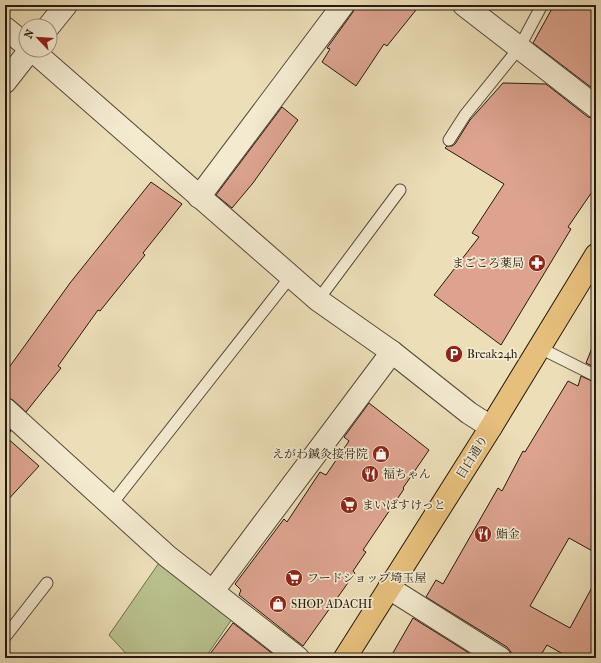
<svg xmlns="http://www.w3.org/2000/svg" width="601" height="663" font-family="'IM FELL French Canon','Noto Serif JP',serif">
	<style>
		.green { fill: #b9c18e; stroke: #6e6e50 }
		.building { fill: #dda38f; stroke: #241a11 }
		.lines { fill: none; stroke-linecap: round; stroke-linejoin: round }
		.lane-casing { stroke: #564b3a; stroke-width: 13 }
		.street-casing { stroke: #564b3a; stroke-width: 24 }
		.primary-casing { stroke: #241a11; stroke-width: 24 }
		.lane { stroke: #f3ead0; stroke-width: 11 }
		.street { stroke: #f3ead0; stroke-width: 22 }
		.primary { stroke: #e6bf7c; stroke-width: 22 }
		.labels { text-anchor: middle; stroke-width: 3.5; stroke-linejoin: round; paint-order: stroke }
		.poi-label { font-size: 12px; fill: #241a11; stroke: #f3ead0; text-anchor: start }
		.street-label { font-size: 12px; fill: #241a11; stroke: #f3ead0 }
	</style>
	<rect width="100%" height="100%" fill="#ecdeb7"/>
	<filter id="stains"><feTurbulence type="fractalNoise" baseFrequency=".005" numOctaves="4"/><feColorMatrix values="0 0 0 0 .2 0 0 0 0 .09 0 0 0 0 .02 0 0 0 .5 -.17"/></filter>
	<radialGradient id="worn" r=".72"><stop offset=".6" stop-color="#630" stop-opacity="0"/><stop offset="1" stop-color="#630" stop-opacity=".3"/></radialGradient>
	<polygon class="green" points="161,560 232,619 205,658 130,658 109,635"/>
	<g class="building">
		<polygon points="355,5 420,5 387,46 384,44 356,86 322,62 330,49 327,48 353,12"/>
		<polygon points="554,5 596,5 596,91 533,43"/>
		<polygon points="503,83 546,84 588,117 596,119 596,186 568,227 571,229 501,345 434,295 479,237 472,233 504,184 445,148 447,146 452,146 455,144 470,120"/>
		<polygon points="282,107 298,120 253,183 232,208 216,195"/>
		<polygon points="151,182 182,204 143,253 145,255 100,311 98,310 58,366 61,368 26,412 13,400 5,397 5,373 70,283"/>
		<polygon points="594,343 596,344 596,368 586,363"/>
		<polygon points="581,376 596,383 596,553 569,538 530,606 570,628 596,580 596,658 570,658 547,645 539,658 512,658 511,652 507,647 426,597 436,580 443,584 498,488 502,491 523,451 525,452 568,381 578,386"/>
		<polygon points="369,403 429,450 403,488 404,489 363,550 366,552 353,571 355,573 303,646 239,595 241,590 235,584 284,519 287,522 320,472 326,475 349,441 344,437"/>
		<polygon points="5,426 11,431 6,437 39,466 5,503"/>
		<polygon points="413,618 477,658 390,658"/>
		<polygon points="233,623 278,658 207,658"/>
	</g>
	<g class="lines">
		<defs>
			<g id="lane">
				<polyline points="449,140 465,115 519,48 542,5"/>
				<polyline points="318,300 400,190"/>
				<polyline points="538,347 596,376"/>
				<polyline points="111,505 291,276"/>
				<polyline points="5,637 47,583"/>
			</g>
			<g id="street">
				<polyline points="464,5 596,107"/>
				<polyline points="49,26 66,5"/>
				<polyline points="5,28 26,45"/>
				<polyline points="32,50 318,300 392,352 469,413 491,427"/>
				<polyline points="5,82 30,50"/>
				<polyline points="199,197 343,5"/>
				<polyline points="5,409 167,556 298,658"/>
				<polyline points="389,588 500,658"/>
				<polyline points="213,591 392,352"/>
			</g>
			<polyline id="primary" points="345,658 491,427 596,255"/>
		</defs>
		<use href="#lane" class="lane-casing"/>
		<use href="#street" class="street-casing"/>
		<use href="#primary" class="primary-casing"/>
		<use href="#lane" class="lane"/>
		<use href="#street" class="street"/>
		<use href="#primary" class="primary"/>
	</g>
	<defs>
		<symbol id="pharmacy-disc" viewBox="-11 -11 22 22"><circle r="9.5" fill="#8f2418" stroke="#f3ead0"/><path d="M-2-6h4v4h4v4h-4v4h-4v-4h-4v-4h4Z" fill="#fff"/></symbol>
		<symbol id="parking-disc" viewBox="-11 -11 22 22"><circle r="9.5" fill="#8f2418" stroke="#f3ead0"/><path d="M-3.5-5.5H1a3.5 3.5 0 0 1 0 7H-1V5.5H-3.5ZM-1-3.4V-.6H.8a1.4 1.4 0 0 0 0-2.8Z" fill="#fff"/></symbol>
		<symbol id="shop-disc" viewBox="-11 -11 22 22"><circle r="9.5" fill="#8f2418" stroke="#f3ead0"/><path d="M-5-2.5h2.3a2.7 3.5 0 0 1 5.4 0H5L5.5 6h-11ZM-1.5-2.5h3a1.5 2.3 0 0 0-3 0Z" fill="#fff"/></symbol>
		<symbol id="restaurant-disc" viewBox="-11 -11 22 22"><circle r="9.5" fill="#8f2418" stroke="#f3ead0"/><path d="M-5-6h1v4h1v-4h1v4h1v-4h1v5L-1.5 .5V6h-2V.5L-5-1ZM5-6V6H3V1.5H1.5Q1.5-4 5-6Z" fill="#fff"/></symbol>
		<symbol id="supermarket-disc" viewBox="-11 -11 22 22"><circle r="9.5" fill="#8f2418" stroke="#f3ead0"/><path d="M-6-5.5h2.5l.6 2H6L4.5 2H-2.5L-4.4-4H-6ZM-1.5 3.2a1.3 1.3 0 1 0 .1 0ZM3 3.2a1.3 1.3 0 1 0 .1 0Z" fill="#fff"/></symbol>
	</defs>
	<g fill-rule="evenodd">
		<use href="#pharmacy-disc" x="527" y="253" width="20" height="20"/>
		<use href="#parking-disc" x="444" y="344" width="20" height="20"/>
		<use href="#shop-disc" x="371" y="444" width="20" height="20"/>
		<use href="#restaurant-disc" x="360" y="464" width="20" height="20"/>
		<use href="#supermarket-disc" x="339" y="495" width="20" height="20"/>
		<use href="#restaurant-disc" x="473" y="524" width="20" height="20"/>
		<use href="#supermarket-disc" x="284" y="568" width="20" height="20"/>
		<use href="#shop-disc" x="268" y="594" width="20" height="20"/>
	</g>
	<g class="labels">
		<g class="poi-label">
			<text x="524" y="267" text-anchor="end">まごころ薬局</text>
			<text x="467" y="358">Break24h</text>
			<text x="368" y="458" text-anchor="end">えがわ鍼灸接骨院</text>
			<text x="383" y="478">福ちゃん</text>
			<text x="362" y="509">まいばすけっと</text>
			<text x="496" y="538">鮨金</text>
			<text x="307" y="582">フードショップ埼玉屋</text>
			<text x="291" y="608">SHOP ADACHI</text>
		</g>
		<g class="street-label">
			<text transform="translate(472 457) rotate(-58)" y="4">目白通り</text>
		</g>
	</g>
	<rect width="601" height="663" fill="none" stroke="#ecdeb7" stroke-width="20"/>
	<rect x="6" y="6" width="589" height="651" fill="none" stroke="#241a11" stroke-width="2"/>
	<rect x="10" y="10" width="581" height="643" fill="none" stroke="#241a11"/>
	<g transform="translate(38 38) rotate(295)"><circle r="19" fill="#f3ead0" stroke="#a09784"/>
	<path d="M0-3L7 15L0 10L-7 15Z" fill="#8f2418"/>
	<text y="-6" font-size="11" font-weight="bold" text-anchor="middle" fill="#241a11">N</text>
	</g>
	<rect width="100%" height="100%" filter="url(#stains)"/>
	<rect width="100%" height="100%" fill="url(#worn)"/>
</svg>
